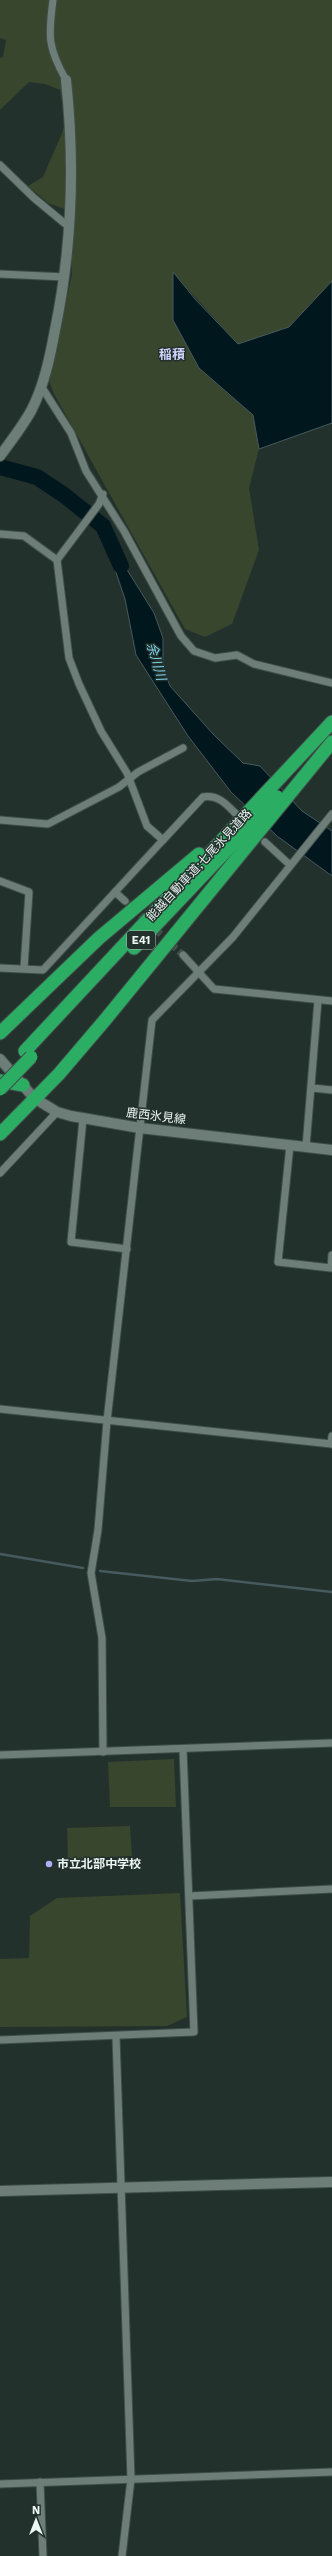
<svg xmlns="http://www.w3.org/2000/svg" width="332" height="2556" font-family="'Work Sans','Noto Sans JP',sans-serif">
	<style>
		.green { fill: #38462e }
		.water { fill: #00171e; stroke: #475a5e }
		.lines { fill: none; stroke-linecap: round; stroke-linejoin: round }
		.stream { stroke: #475a5e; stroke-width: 2.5 }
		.river { stroke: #00171e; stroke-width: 16 }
		.street-tunnel { stroke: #404f4a; stroke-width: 7; stroke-dasharray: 7 3.5; stroke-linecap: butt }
		.street-casing { stroke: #404e4a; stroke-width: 9 }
		.secondary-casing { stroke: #404e4a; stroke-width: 12 }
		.highway-casing { stroke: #404e4a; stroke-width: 15 }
		.street { stroke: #6d7e79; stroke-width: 7 }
		.secondary { stroke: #6d7e79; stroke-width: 10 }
		.highway { stroke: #2cad64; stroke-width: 13 }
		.highway-bridge-casing { stroke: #404e4a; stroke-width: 15; stroke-linecap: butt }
		.highway-bridge { stroke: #2cad64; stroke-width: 13 }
		.poi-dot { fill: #adaffb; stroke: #22312c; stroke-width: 1.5 }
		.labels { text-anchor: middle; stroke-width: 3; stroke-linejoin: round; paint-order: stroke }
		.shield { fill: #22312c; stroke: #afbbb7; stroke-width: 1 }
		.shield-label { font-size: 11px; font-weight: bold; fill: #ecf6f3 }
		.street-label { font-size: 12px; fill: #ecf6f3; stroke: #22312c }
		.poi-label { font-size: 12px; font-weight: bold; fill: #ecf6f3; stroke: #22312c; text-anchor: start }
		.neighbourhood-label { font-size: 13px; font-weight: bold; fill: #cfd2fd; stroke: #22312c }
		.water-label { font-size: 13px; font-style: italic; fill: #7bd0e8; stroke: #22312c }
	</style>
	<rect width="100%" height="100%" fill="#22312c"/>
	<g class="green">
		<polygon points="0,0 332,0 332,281 289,327 238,344 173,273 173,320 199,368 253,415 259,449 249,488 259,550 232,624 205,637 185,629 54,394 44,368 55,349 72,274 67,210 48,203 28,186 43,177 62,133 65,122 60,90 45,84 29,82 0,110 0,58 3,57 6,40 0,38"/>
		<polygon points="174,1759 176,1807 110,1807 108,1762"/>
		<polygon points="130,1826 132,1856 68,1859 67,1828"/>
		<polygon points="180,1893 187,2017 167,2026 0,2027 0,1959 29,1958 30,1916 57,1898"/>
	</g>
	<g class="water">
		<polygon points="173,272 195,299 238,344 289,327 332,281 332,423 259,449 253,415 199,368 173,320"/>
		<polygon points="101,528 154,613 163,638 163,668 170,686 213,734 243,763 260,766 302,811 332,831 332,876 277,836 231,792 188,736 136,655 125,599"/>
	</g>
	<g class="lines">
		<g class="stream">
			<polyline points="0,1554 83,1568"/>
			<polyline points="100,1571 192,1581 217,1579 332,1592"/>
		</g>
		<polyline class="river" points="0,467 37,477 64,495 103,526 121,566"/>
		<polyline class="street-tunnel" points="125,901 183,955"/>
		<defs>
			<g id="street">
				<path d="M53 0C48 37 48 48 66 80"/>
				<polyline points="0,165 34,198 69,227"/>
				<polyline points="0,274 65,277"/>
				<polyline points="41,386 71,433 86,471 124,531 181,636 194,651 215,658 237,655 254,664 332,683"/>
				<polyline points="0,534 24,536 57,560"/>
				<polyline points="0,820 48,824 119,787 138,772 183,748"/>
				<path d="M163 840 203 797C219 794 228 806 239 817"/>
				<polyline points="265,842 290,865"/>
				<polyline points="0,881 29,892 24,968"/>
				<polyline points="115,892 125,901"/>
				<polyline points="183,955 214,989 332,1001"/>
				<polyline points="0,968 43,970 163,840 147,826 127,773 101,731 79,684 69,658 57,560 99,504 103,494"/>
				<polyline points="312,1088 332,1090"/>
				<polyline points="83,1119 71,1242 127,1249"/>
				<polyline points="290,1145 278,1262 331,1268 332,1255"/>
				<polyline points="306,1147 318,1000"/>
				<polyline points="0,1173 57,1112"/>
				<polyline points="0,1409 332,1444"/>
				<polyline points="331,1444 332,1436"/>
				<polyline points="103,1752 102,1638 91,1573 98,1530 107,1421 152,1020 233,937 332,814"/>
				<polyline points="0,1755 332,1743"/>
				<polyline points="190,1896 332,1889"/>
				<polyline points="116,2037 131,2479 122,2556"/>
				<polyline points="0,2040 194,2032 183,1749"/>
				<polyline points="40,2482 43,2556"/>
				<polyline points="0,2484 332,2472"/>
			</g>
			<g id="secondary">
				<path d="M0 456C11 441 22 427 31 411 44 386 50 357 55 330 72 248 75 164 66 80"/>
				<polyline points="0,1059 34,1098 57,1112 71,1116 140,1128 332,1150"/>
				<polyline points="0,2191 332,2182"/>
			</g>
			<g id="highway">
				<polyline points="134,948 277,797"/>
				<polyline points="0,1033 99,938 199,854"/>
				<polyline points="25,1051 332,722"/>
				<polyline points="0,1081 23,1085"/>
				<polyline points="0,1134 59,1074 105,1020 332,742"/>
			</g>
		</defs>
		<use href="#street" class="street-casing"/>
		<use href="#secondary" class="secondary-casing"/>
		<use href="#highway" class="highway-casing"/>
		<use href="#street" class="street"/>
		<use href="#secondary" class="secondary"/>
		<use href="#highway" class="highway"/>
		<defs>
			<polyline id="highway-bridge" points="0,1089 31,1057"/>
		</defs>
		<use href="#highway-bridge" class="highway-bridge-casing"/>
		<use href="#highway-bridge" class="highway-bridge"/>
	</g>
	<circle class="poi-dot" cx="49" cy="1864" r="4"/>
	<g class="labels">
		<rect class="shield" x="127" y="931" width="28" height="18" rx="3"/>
		<g class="shield-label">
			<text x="141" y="944">E41</text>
		</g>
		<g class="street-label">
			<text transform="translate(199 865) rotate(-47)" y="4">能越自動車道;七尾氷見道路</text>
			<text transform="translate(156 1116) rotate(7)" y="4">鹿西氷見線</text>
		</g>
		<g class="poi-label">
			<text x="57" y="1868">市立北部中学校</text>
		</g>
		<g class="neighbourhood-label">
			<text x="172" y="359">稲積</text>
		</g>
		<g class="water-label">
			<text transform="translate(157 661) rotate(74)" y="5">余川川</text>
		</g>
	</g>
	<g transform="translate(36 2520)" stroke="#22312c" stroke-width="3" paint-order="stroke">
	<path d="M0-3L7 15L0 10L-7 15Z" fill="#ecf6f3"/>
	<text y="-6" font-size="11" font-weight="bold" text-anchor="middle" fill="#ecf6f3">N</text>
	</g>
</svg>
